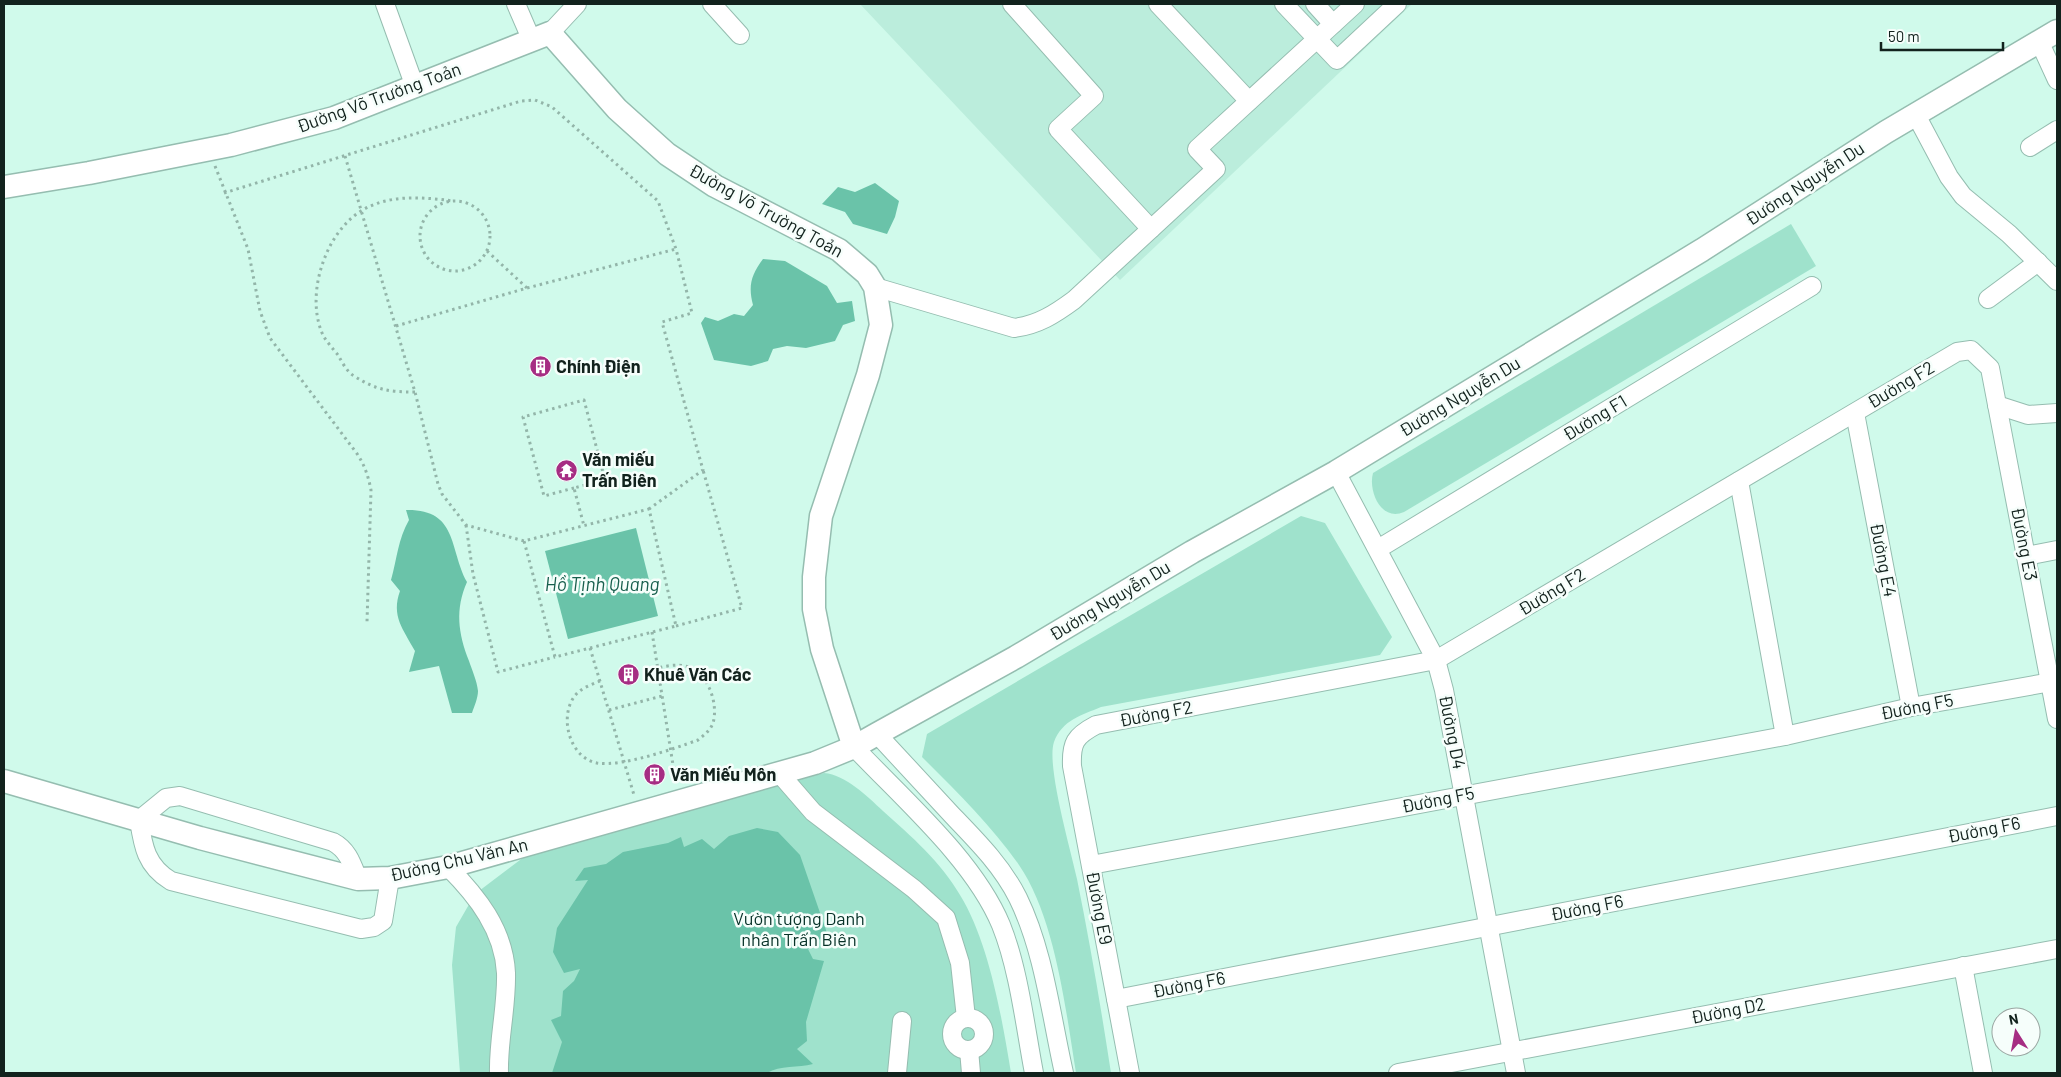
<svg xmlns="http://www.w3.org/2000/svg" width="2061" height="1077" font-family="Barlow,sans-serif">
	<style>
		.built { fill: #bbeddc }
		.green { fill: #9fe2cc }
		.water { fill: #6ac3a9 }
		.lines { fill: none; stroke-linecap: round; stroke-linejoin: round }
		.minor-casing { stroke: #95bdb0; stroke-width: 20 }
		.major-casing { stroke: #95bdb0; stroke-width: 25 }
		.path { stroke: #93b5a9; stroke-width: 3; stroke-dasharray: 2.5 4; stroke-linecap: butt }
		.minor { stroke: #fff; stroke-width: 18 }
		.major { stroke: #fff; stroke-width: 22 }
		.labels { text-anchor: middle; stroke-width: 5; stroke-linejoin: round; paint-order: stroke }
		.street-label { font-size: 18px; fill: #12221d; stroke: #f6fefb }
		.poi-label { font-size: 18px; font-weight: bold; fill: #12221d; stroke: #f6fefb; text-anchor: start }
		.park-label { font-size: 18px; fill: #073228; stroke: #f6fefb }
		.water-label { font-size: 19px; font-style: italic; fill: #18604e; stroke: #f6fefb }
	</style>
	<rect width="100%" height="100%" fill="#d0faeb"/>
	<polygon class="built" points="860,4 1412,4 1120,280"/>
	<g class="green">
		<path d="M1791 224 1816 266 1404 512C1381 522 1368 491 1373 473Z"/>
		<path d="M1301 516 1325 523 1392 637 1380 655 1101 707C1082 715 1062 720 1054 742 1046 765 1071 851 1077 879 1090 943 1101 1008 1111 1073H1076C1066 1011 1055 917 1019 865 991 825 956 791 922 757L927 734Z"/>
		<path d="M824 773C846 775 867 796 883 811 911 836 941 862 960 895 989 942 1002 1018 1011 1073H460L452 965 456 927 475 894 524 857Z"/>
	</g>
	<g class="water">
		<polygon points="875,183 899,201 895,217 887,234 853,224 845,212 822,204 838,187 855,192"/>
		<path d="M763 259 785 261 827 286 837 303 852 301 855 321 843 325 835 341 806 348 787 346 773 349 768 361 751 366 714 360 701 323 705 317 718 321 734 314 744 316 753 305C748 286 751 275 763 259Z"/>
		<path d="M406 510C458 509 449 548 467 582 455 609 458 633 469 661 472 670 477 681 478 691 478 698 474 707 472 713H452L439 666 409 672 415 651C403 629 391 616 400 591L391 580C397 559 398 539 409 520Z"/>
		<polygon points="636,528 658,616 568,639 545,551"/>
		<path d="M757 828 778 832 800 855 827 933 808 949 813 959 824 961 806 1022 807 1041 797 1049 813 1064C798 1068 780 1065 767 1073H552L562 1042 551 1020 561 1016 563 991 574 981 580 969 564 973 553 952 557 928 588 880 575 881 584 868 606 864 623 852 668 843 681 837 684 847 702 839 714 849 729 836Z"/>
	</g>
	<g class="lines">
		<defs>
			<g id="minor">
				<polyline points="385,4 415,87"/>
				<polyline points="516,4 532,41"/>
				<polyline points="712,4 740,35"/>
				<polyline points="1012,4 1094,96 1058,129 1151,229"/>
				<polyline points="1158,4 1249,101"/>
				<polyline points="1284,4 1337,60 1397,4"/>
				<polyline points="1315,4 1333,24"/>
				<polyline points="550,33 577,4"/>
				<polyline points="2040,43 2057,80"/>
				<polyline points="1916,115 1949,177 1963,196 2009,234 2057,281"/>
				<polyline points="2030,147 2057,130"/>
				<path d="M875 287 1014 328C1038 325 1055 314 1074 300L1216 169 1197 149 1355 4"/>
				<polyline points="1988,299 2038,262"/>
				<polyline points="1997,405 2028,415 2057,413"/>
				<polyline points="1855,413 1911,707"/>
				<polyline points="1336,472 1436,660 1444,690 1516,1073"/>
				<polyline points="1739,481 1785,736"/>
				<polyline points="1378,549 1812,286"/>
				<polyline points="2026,556 2057,550"/>
				<path d="M877 734C902 761 927 788 952 815 977 841 1002 866 1018 898 1044 951 1051 1016 1064 1073"/>
				<path d="M854 747C903 799 974 860 1001 925 1019 970 1025 1026 1034 1073"/>
				<polyline points="780,774 813,812 914,889 946,918 960,963 966,1018"/>
				<polyline points="1091,865 1785,736 1911,707 2057,681"/>
				<path d="M448 867C477 896 504 930 506 973 507 1007 498 1040 499 1073"/>
				<path d="M358 879C352 864 348 850 333 842L180 796 166 798 139 820C143 846 146 866 171 881L361 929 374 927 383 921 390 878"/>
				<polyline points="1963,966 1983,1073"/>
				<polyline points="1116,999 2057,816"/>
				<circle cx="968" cy="1034" r="16"/>
				<polyline points="969,1050 971,1073"/>
				<polyline points="897,1073 902,1021"/>
				<path d="M1130 1073 1072 766C1071 743 1075 736 1096 725L1436 660 1957 352 1971 350 1990 368 2057 719"/>
				<polyline points="1398,1073 2057,949"/>
			</g>
			<g id="major">
				<polyline points="4,187 89,173 231,145 334,118 550,33 617,109 667,154 715,186 839,250 867,274 875,287 881,325 868,375 821,516 814,577 814,609 822,649 854,747"/>
				<polyline points="4,781 200,838 358,879 390,878 448,867 815,763 854,747 877,734 1016,657 1192,552 1336,472 1702,250 1886,132 2057,31"/>
			</g>
		</defs>
		<use href="#minor" class="minor-casing"/>
		<use href="#major" class="major-casing"/>
		<g class="path">
			<polyline points="345,156 415,392 438,484 442,494 466,525 524,541 649,509 676,626 555,657 524,541"/>
			<path d="M215 166 248 249 260 311 270 338 355 451C364 463 368 475 371 490L367 622"/>
			<polyline points="224,193 521,101 535,100 552,107 658,201 676,249 692,313 662,322 703,470 649,509"/>
			<circle cx="455" cy="236" r="35"/>
			<polyline points="487,251 527,288"/>
			<polyline points="396,326 527,288 676,249"/>
			<path d="M415 392C389 392 376 390 354 376 347 372 342 362 338 355 333 349 328 343 324 337 304 298 324 234 361 211 388 194 423 197 453 201"/>
			<polyline points="574,488 544,496 523,417 584,400 605,480 574,488 584,526"/>
			<polyline points="466,525 473,574 498,672 555,657"/>
			<polyline points="676,626 742,608 703,470"/>
			<polyline points="652,632 676,784"/>
			<polyline points="590,648 634,795"/>
			<path d="M600 681C591 685 580 688 574 697 559 718 570 758 597 763 622 767 673 749 698 740 704 735 710 731 713 723 719 703 707 670 685 666 676 664 666 666 658 668"/>
			<polyline points="609,710 662,696"/>
		</g>
		<use href="#minor" class="minor"/>
		<use href="#major" class="major"/>
	</g>
	<defs>
		<symbol id="building-disc" viewBox="-11 -11 22 22"><circle r="9.5" fill="#a62d83" stroke="#f6fefb"/><path d="M-4-6H4V6H1V3H-1V6H-4ZM-2.5-4.3h1.7v1.8h-1.7ZM.8-4.3h1.7v1.8H.8ZM-2.5-1h1.7V.8h-1.7ZM.8-1h1.7V.8H.8Z" fill="#fff"/></symbol>
		<symbol id="temple-disc" viewBox="-11 -11 22 22"><circle r="9.5" fill="#a62d83" stroke="#f6fefb"/><path d="M0-6L5-2H3V0L6.5 2.5H4V6H1.5V3h-3V6H-4V2.5H-6.5L-3 0V-2H-5Z" fill="#fff"/></symbol>
	</defs>
	<g fill-rule="evenodd">
		<use href="#building-disc" x="528" y="354" width="25" height="25"/>
		<use href="#temple-disc" x="554" y="458" width="25" height="25"/>
		<use href="#building-disc" x="616" y="662" width="25" height="25"/>
		<use href="#building-disc" x="642" y="762" width="25" height="25"/>
	</g>
	<g class="labels">
		<g class="street-label">
			<text transform="translate(379 98) rotate(-20)" y="6">Đường Võ Trường Toản</text>
			<text transform="translate(1805 184) rotate(-33)" y="6">Đường Nguyễn Du</text>
			<text transform="translate(766 211) rotate(29)" y="6">Đường Võ Trường Toản</text>
			<text transform="translate(1901 385) rotate(-31)" y="6">Đường F2</text>
			<text transform="translate(1460 397) rotate(-31)" y="6">Đường Nguyễn Du</text>
			<text transform="translate(1595 418) rotate(-31)" y="6">Đường F1</text>
			<text transform="translate(2024 544) rotate(79)" y="6">Đường E3</text>
			<text transform="translate(1883 560) rotate(79)" y="6">Đường E4</text>
			<text transform="translate(1552 592) rotate(-31)" y="6">Đường F2</text>
			<text transform="translate(1110 601) rotate(-31)" y="6">Đường Nguyễn Du</text>
			<text transform="translate(1917 707) rotate(-11)" y="6">Đường F5</text>
			<text transform="translate(1156 714) rotate(-11)" y="6">Đường F2</text>
			<text transform="translate(1452 732) rotate(79)" y="6">Đường D4</text>
			<text transform="translate(1438 800) rotate(-11)" y="6">Đường F5</text>
			<text transform="translate(1984 830) rotate(-11)" y="6">Đường F6</text>
			<text transform="translate(459 860) rotate(-13)" y="6">Đường Chu Văn An</text>
			<text transform="translate(1099 908) rotate(79)" y="6">Đường E9</text>
			<text transform="translate(1587 908) rotate(-11)" y="6">Đường F6</text>
			<text transform="translate(1189 985) rotate(-11)" y="6">Đường F6</text>
			<text transform="translate(1728 1011) rotate(-11)" y="6">Đường D2</text>
		</g>
		<g class="poi-label">
			<text x="556" y="373">Chính Điện</text>
			<text x="582" y="466">Văn miếu<tspan x="582" dy="21">Trấn Biên</tspan></text>
			<text x="644" y="681">Khuê Văn Các</text>
			<text x="670" y="781">Văn Miếu Môn</text>
		</g>
		<g class="park-label">
			<text x="799" y="925">Vườn tượng Danh<tspan x="799" dy="21">nhân Trấn Biên</tspan></text>
		</g>
		<g class="water-label">
			<text x="602" y="591">Hồ Tịnh Quang</text>
		</g>
	</g>
	<rect width="2061" height="1077" fill="none" stroke="#12221d" stroke-width="10"/>
	<g transform="translate(2016 1032) rotate(349)"><circle r="24" fill="#f6fefb" stroke="#9ba6a2"/>
	<path d="M0-4L9 19L0 12L-9 19Z" fill="#a62d83"/>
	<text y="-8" font-size="14" font-weight="bold" text-anchor="middle" fill="#12221d">N</text>
	</g>
	<path d="M1881 42v8h122v-8" fill="none" stroke="#12221d" stroke-width="2.5"/>
	<text x="1888" y="42" font-size="15" fill="#12221d" stroke="#f6fefb" stroke-width="4" paint-order="stroke">50 m</text>
</svg>
